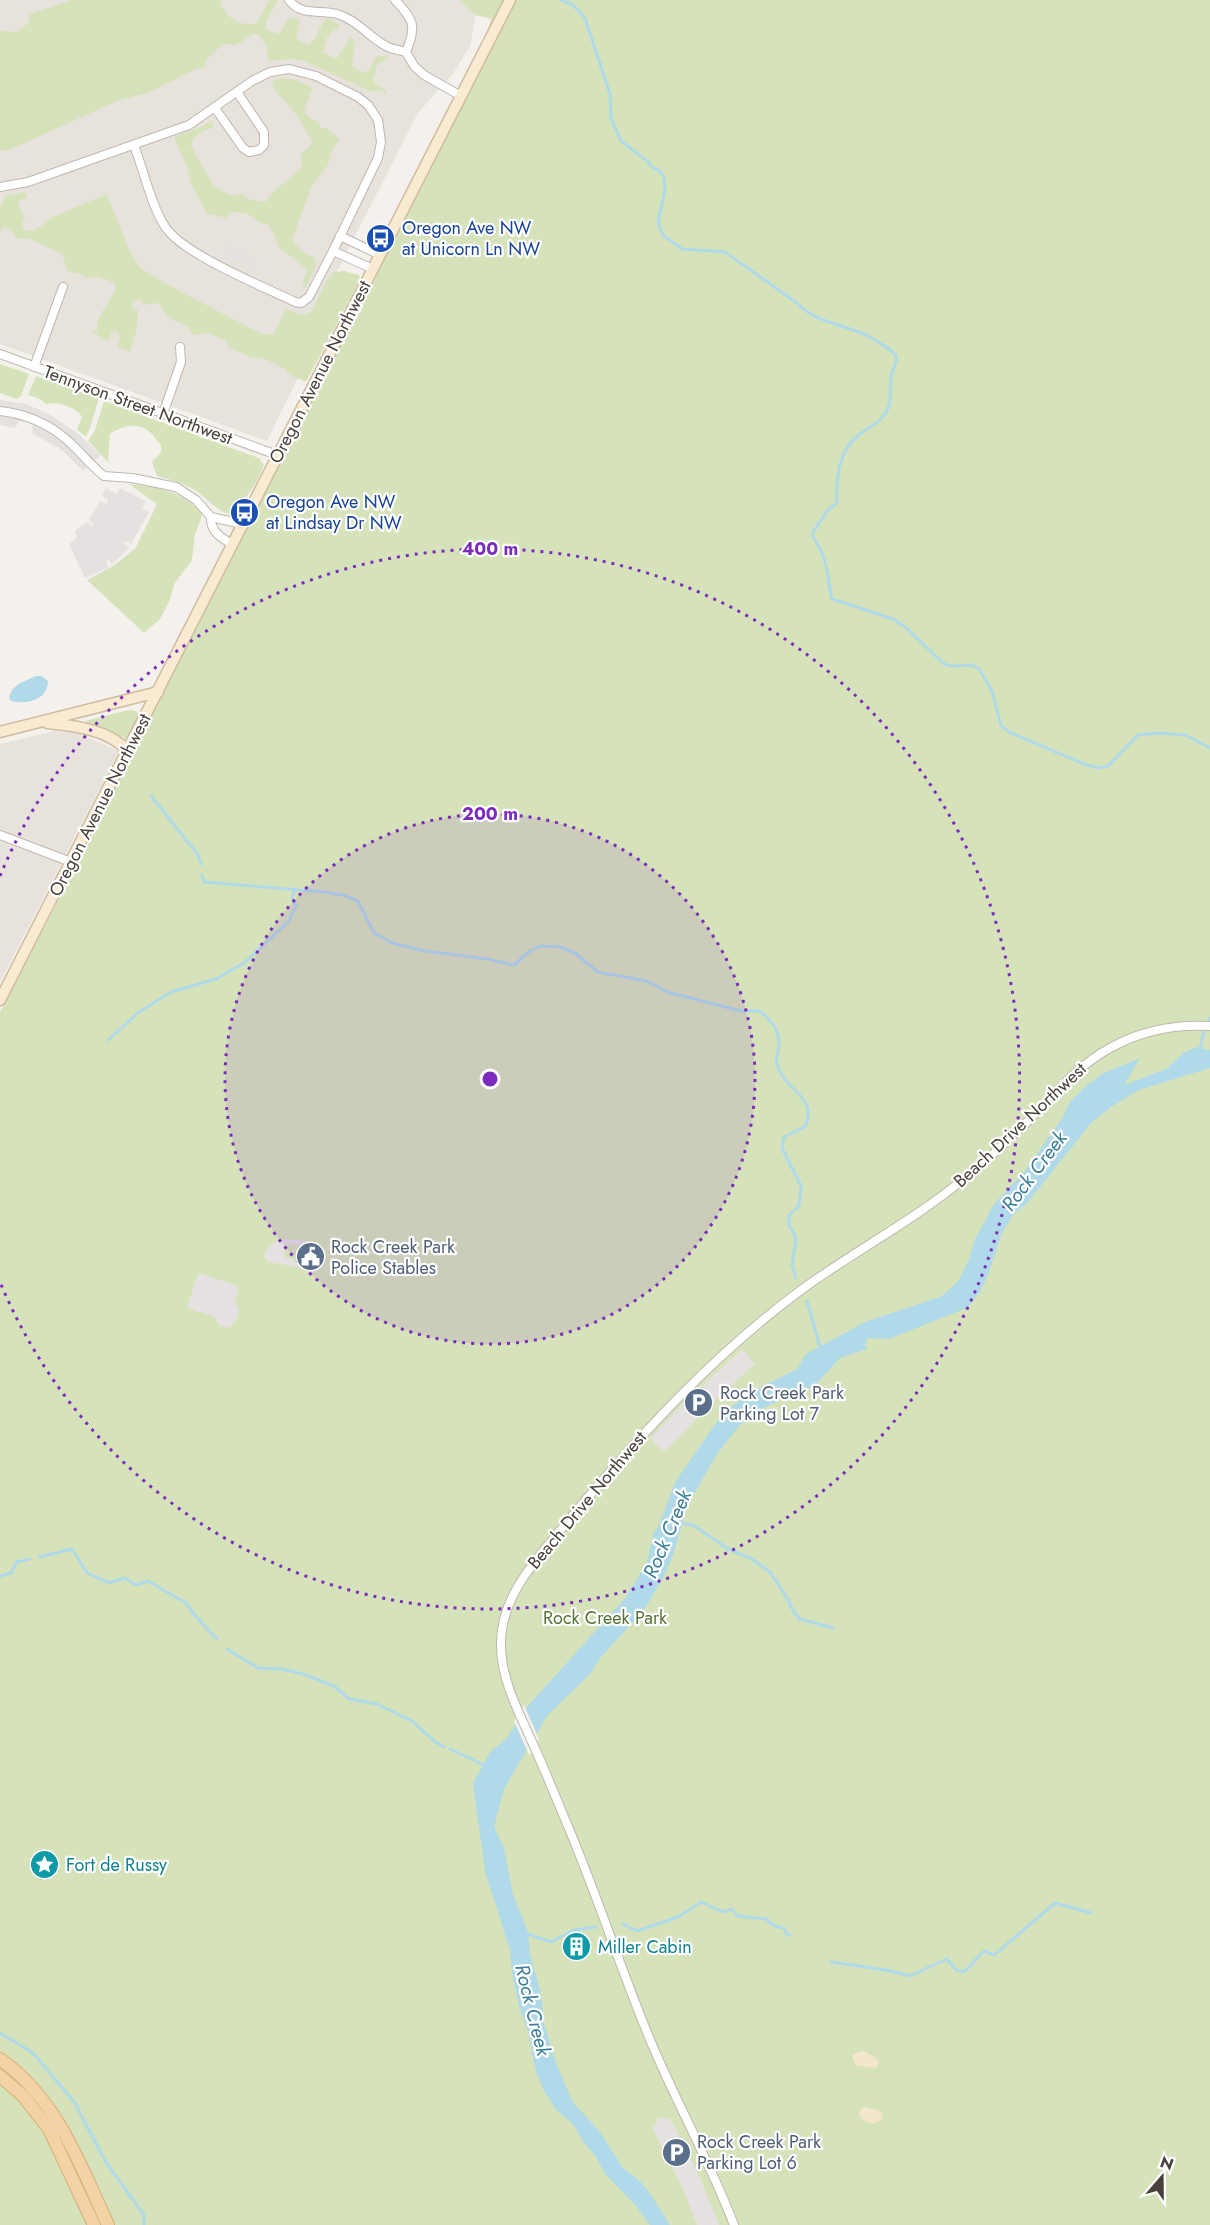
<svg xmlns="http://www.w3.org/2000/svg" width="1210" height="2225" font-family="Jost,sans-serif">
	<style>
		.residential { fill: #e7e2db }
		.green { fill: #d6e3ba }
		.sand { fill: #f3e6cd }
		.parking { fill: #e4e1e0 }
		.water { fill: #b0dae9 }
		.pier { fill: #f4f1ec }
		.lines { fill: none; stroke-linecap: round; stroke-linejoin: round }
		.stream { stroke: #b0dae9; stroke-width: 3 }
		.street-casing { stroke: #bfb7af; stroke-width: 10 }
		.secondary-casing { stroke: #cebca1; stroke-width: 13 }
		.primary-casing { stroke: #d7ad77; stroke-width: 14 }
		.street { stroke: #fff; stroke-width: 8 }
		.secondary { stroke: #f9ead1; stroke-width: 10 }
		.primary { stroke: #f3d2a6; stroke-width: 12 }
		.ring { fill: none; stroke: #7b2cbf; stroke-width: 3; stroke-dasharray: 3 6 }
		.labels { text-anchor: middle; stroke-width: 4.5; stroke-linejoin: round; paint-order: stroke }
		.transit-label { font-size: 18px; fill: #164399; stroke: #fff; text-anchor: start }
		.street-label { font-size: 18px; fill: #48413a; stroke: #fff }
		.service-label { font-size: 18px; fill: #4e5e75; stroke: #fff; text-anchor: start }
		.park-label { font-size: 18px; fill: #557434; stroke: #fff }
		.culture-label { font-size: 18px; fill: #0d838f; stroke: #fff; text-anchor: start }
		.water-label { font-size: 20px; font-style: italic; fill: #3a7e99; stroke: #fff }
		.centre { fill: #7b2cbf; stroke: #fff; stroke-width: 3 }
		.ring-label { font-size: 18px; text-anchor: middle; font-weight: bold; fill: #7b2cbf; stroke: #fff; stroke-width: 4.5; stroke-linejoin: round; paint-order: stroke }
	</style>
	<rect width="100%" height="100%" fill="#f4f1ec"/>
	<g class="residential">
		<polygon points="0,0 91,0 0,43"/>
		<polygon points="207,0 458,0 475,15 471,44 453,74 418,113 288,367 300,374 267,441 0,344 0,136"/>
		<polygon points="55,731 79,734 119,751 0,982 0,744"/>
	</g>
	<g class="green">
		<path d="M72 0H221C222 16 242 28 257 23L269 0H276L277 2 266 22V29L279 34 290 17 300 20 296 39 308 45C319 39 318 24 328 18L339 25V28C328 31 325 41 323 52L332 57 337 58 351 37 355 42 352 66 365 73 368 72 376 57 387 55 388 58 375 67 376 71 373 78 376 85 387 91 385 93 380 90 372 92 304 61 291 59 268 61C267 51 267 45 259 35L253 34 236 45 223 44 208 58 204 68 196 69 150 92 117 101 11 149 0 151V31L17 32 28 23 30 14Z"/>
		<polygon points="458,0 1210,0 1210,2225 0,2225 0,1012 103,816 108,800 174,666 314,392 357,318 391,245 473,82 491,19 475,15"/>
		<path d="M280 78 293 79 313 88 305 108 306 115 319 123 321 128H326L340 139 332 150 328 165 312 185 292 240 302 252 314 257 316 264 305 289 302 283 307 270 303 266 279 248 275 235 268 225 257 221 247 213 230 212 227 218 207 214 192 186 187 167 174 137 202 127 211 121 214 127C203 131 193 134 191 146L213 185 231 196 241 194 251 200 265 202 275 190 302 168 301 153 310 146 312 141 296 114 274 89 272 82Z"/>
		<path d="M24 192 27 194 26 199 19 200 18 203 25 220 22 223 23 230 34 231 53 217 107 194 127 245 139 267 170 286 260 333 270 335 274 333 286 309 302 315 311 312 328 278 334 272 344 271 359 275 360 280 306 382 288 374 286 370C275 364 263 355 250 358 243 352 241 353 233 350 228 348 227 343 224 340L204 332 199 335 192 334 188 326C175 321 165 319 160 304L156 303 145 305 140 300H133L132 309 138 310C138 325 135 338 130 352L117 346 120 338 118 331 112 332 107 341 92 332 97 330C97 313 110 303 116 288L114 283 99 276 87 278 80 274 68 272 62 254 30 239 17 238 14 233 4 226 0 232V208L5 196Z"/>
		<polygon points="0,364 29,374 21,396 17,399 0,393"/>
		<path d="M36 376 99 398 90 428 86 436 77 430 82 417C77 407 56 401 46 404L40 399 28 395Z"/>
		<path d="M104 401 259 458 264 465C257 484 245 502 229 514 215 510 209 500 198 492 186 484 171 480 157 476L152 462C154 459 160 455 161 451 163 445 158 442 155 438 144 422 126 423 110 434L108 462 88 441 95 430Z"/>
		<path d="M129 484C162 488 177 490 203 513L195 534 192 560 174 584 170 600 160 619 144 633 87 580 113 566 135 549 157 504Z"/>
		<polygon points="129,710 136,711 139,715 127,739 85,721"/>
	</g>
	<g class="sand">
		<polygon points="864,2051 876,2058 879,2063 877,2067 874,2068 855,2065 852,2056 855,2053"/>
		<path d="M865 2107 881 2111 883 2118C875 2127 864 2124 859 2114L861 2109Z"/>
	</g>
	<g class="parking">
		<polygon points="226,245 256,260 252,268 222,253"/>
		<polygon points="0,400 26,404 49,414 77,433 101,455 83,471 63,451 32,433 33,424 20,420 15,428 0,425"/>
		<polygon points="106,488 117,494 120,488 146,501 142,508 149,512 131,544 124,541 124,544 129,547 122,555 112,564 108,559 106,559 108,568 85,578 69,544 77,538 75,531 87,522 92,527 94,525 89,520 100,501 107,504 108,499 102,496"/>
		<polygon points="285,1239 306,1241 305,1246 286,1244 284,1257 313,1265 312,1269 268,1262 263,1255 269,1247 274,1242"/>
		<polygon points="198,1273 238,1286 235,1302 239,1309 236,1321 229,1328 220,1326 213,1316 187,1308"/>
		<polygon points="742,1349 755,1364 707,1408 665,1452 661,1450 650,1438 689,1398"/>
		<polygon points="662,2117 665,2119 670,2118 700,2178 719,2225 697,2225 684,2191 652,2127 656,2124 657,2119"/>
	</g>
	<g class="water">
		<path d="M36 676H42L48 681C48 700 26 705 11 701L9 697 12 690 18 684Z"/>
		<polygon points="1196,1047 1210,1050 1210,1068 1139,1090 1111,1107 1091,1123 1028,1202 1013,1215 1002,1233 988,1275 980,1292 967,1308 889,1339 868,1338 865,1345 867,1349 840,1358 818,1382 806,1390 794,1393 756,1412 739,1426 727,1441 715,1457 694,1494 686,1511 673,1555 664,1576 644,1610 601,1657 590,1674 547,1716 504,1789 494,1827 504,1848 513,1895 528,1932 530,1953 541,1994 544,2024 556,2063 572,2101 600,2132 623,2168 640,2181 653,2198 670,2225 650,2225 636,2206 605,2174 596,2157 582,2140 572,2123 556,2110 544,2091 536,2072 528,2031 520,2010 512,1973 510,1950 485,1872 473,1783 490,1752 507,1738 526,1708 626,1597 647,1562 653,1535 660,1523 675,1482 723,1413 755,1390 797,1369 806,1354 865,1322 942,1296 959,1280 969,1259 974,1241 994,1204 1025,1171 1061,1120 1070,1102 1086,1086 1103,1073 1140,1058 1124,1085 1166,1069 1183,1053"/>
	</g>
	<polygon class="pier" points="524,1705 539,1739 529,1755 514,1721"/>
	<g class="lines">
		<g class="stream">
			<path d="M561 0 573 5 585 18 610 94 611 118 621 141 646 160 653 168 660 171 664 177 665 190 658 222 663 235 682 249 725 252 797 303C813 320 834 323 856 331 868 335 886 346 896 355 898 364 892 369 891 377 889 390 893 402 885 414 879 424 869 427 860 434 838 450 836 478 837 503L827 511 812 534C815 542 821 548 823 556 829 570 828 585 832 599L893 619 905 627 944 664 951 666 972 665 979 669 992 691 1001 726 1011 733 1084 764 1098 768 1108 766 1138 735 1158 733 1185 735 1210 748"/>
			<polyline points="151,796 198,855 201,864"/>
			<path d="M202 875 204 882 325 892 343 895 358 901 374 933 392 943 425 951 487 959 514 965 530 951 540 946 560 947 575 953 598 972 647 981 667 992 741 1011H760C770 1020 779 1028 779 1043 779 1055 773 1058 779 1070 790 1094 816 1096 806 1126L784 1137 782 1148 801 1186 799 1206 789 1215V1225L796 1238 792 1265 796 1278"/>
			<polyline points="108,1040 139,1012 171,992 216,979 244,963 289,921 296,905 292,898 295,889"/>
			<polyline points="1200,1050 1203,1035 1210,1018"/>
			<polyline points="807,1301 821,1351"/>
			<polyline points="680,1523 693,1525 728,1549 752,1559 770,1572 786,1596 794,1612 800,1619 833,1628"/>
			<polyline points="39,1557 72,1549 87,1573 109,1583 125,1578 136,1585 148,1581 186,1603 197,1618 217,1639"/>
			<polyline points="0,1576 11,1573 17,1562 30,1559"/>
			<polyline points="227,1649 258,1668 281,1669 303,1674 334,1686 349,1699 377,1704 412,1721 434,1741 444,1747"/>
			<polyline points="450,1749 486,1766"/>
			<polyline points="623,1924 637,1931 678,1917 701,1902 723,1912 732,1909 737,1916 767,1919 772,1925 785,1929 787,1935 790,1935"/>
			<polyline points="525,1933 551,1942 574,1930 596,1927"/>
			<polyline points="831,1962 886,1970 910,1976 947,1959 955,1969 964,1972 984,1951 994,1955 1055,1903 1091,1913"/>
			<polyline points="0,2033 33,2053 75,2103 105,2161 144,2215 144,2225"/>
		</g>
		<defs>
			<g id="street">
				<path d="M289 0C302 17 319 9 337 14 358 20 369 38 388 47 394 50 400 50 406 52L414 66 424 75 461 96"/>
				<path d="M395 0C414 20 417 26 406 52"/>
				<polyline points="215,108 243,148 249,152 259,150 264,145 264,132 237,92"/>
				<path d="M0 187 28 182 189 125 252 81 270 72 289 69 316 76 358 97 368 105 378 120 381 142 378 158 333 251 309 297 301 303 295 302C262 286 185 255 166 228 152 208 143 169 134 145"/>
				<polyline points="340,236 380,255"/>
				<polyline points="333,251 373,269"/>
				<polyline points="0,354 277,455"/>
				<polyline points="34,367 63,287"/>
				<path d="M0 411C25 414 49 424 67 440 80 451 91 466 104 476L132 478 176 487 196 500 211 517 242 524"/>
				<polyline points="163,414 181,362 180,347"/>
				<path d="M211 517C210 531 221 538 232 544"/>
				<polyline points="0,835 71,862"/>
				<path d="M734 2225C710 2162 677 2104 651 2042 620 1968 596 1891 564 1817 554 1793 544 1768 533 1744 519 1712 501 1680 501 1645 500 1595 539 1557 568 1521 639 1436 712 1356 801 1290 853 1252 911 1222 961 1181 986 1161 1009 1140 1032 1117 1056 1092 1079 1065 1110 1048 1140 1031 1175 1024 1210 1026"/>
			</g>
			<g id="secondary">
				<path d="M47 723C74 726 108 729 128 751"/>
				<polyline points="0,732 158,692"/>
				<polyline points="0,1000 510,0"/>
			</g>
			<g id="primary">
				<path d="M0 2059C57 2099 80 2164 108 2225"/>
				<polyline points="0,2076 23,2096 49,2129 94,2225"/>
			</g>
		</defs>
		<use href="#street" class="street-casing"/>
		<use href="#secondary" class="secondary-casing"/>
		<use href="#primary" class="primary-casing"/>
		<use href="#street" class="street"/>
		<use href="#secondary" class="secondary"/>
		<use href="#primary" class="primary"/>
	</g>
	<circle cx="490" cy="1079" r="265" fill="#7b2cbf" fill-opacity=".12"/>
	<g class="ring">
		<circle cx="490" cy="1079" r="265"/>
		<path d="M0 876A530 530 0 1 1 0 1282"/>
	</g>
	<defs>
		<symbol id="bus-disc" viewBox="-11 -11 22 22"><circle r="9.5" fill="#1a4fb4" stroke="#fff"/><path d="M-5-6H5V4H4V6H2V4H-2V6H-4V4H-5ZM-3.5-4V0h7V-4ZM-3.5 1.2v1.5H-2V1.2ZM2 1.2v1.5H3.5V1.2Z" fill="#fff"/></symbol>
		<symbol id="civic-disc" viewBox="-11 -11 22 22"><circle r="9.5" fill="#5c6f8a" stroke="#fff"/><path d="M-.6-6.5H3V-4.5H.6V-3L4-1V1h2V6H-6V1h2V-1L-.6-3ZM-1.2 2.5V6h2.4V2.5Z" fill="#fff"/></symbol>
		<symbol id="parking-disc" viewBox="-11 -11 22 22"><circle r="9.5" fill="#5c6f8a" stroke="#fff"/><path d="M-3.5-5.5H1a3.5 3.5 0 0 1 0 7H-1V5.5H-3.5ZM-1-3.4V-.6H.8a1.4 1.4 0 0 0 0-2.8Z" fill="#fff"/></symbol>
		<symbol id="sight-disc" viewBox="-11 -11 22 22"><circle r="9.5" fill="#0f9aa8" stroke="#fff"/><path d="M0-6L1.8-2.2L6-1.7L2.9 1.2L3.7 5.4L0 3.3L-3.7 5.4L-2.9 1.2L-6-1.7L-1.8-2.2Z" fill="#fff"/></symbol>
		<symbol id="building-disc" viewBox="-11 -11 22 22"><circle r="9.5" fill="#0f9aa8" stroke="#fff"/><path d="M-4-6H4V6H1V3H-1V6H-4ZM-2.5-4.3h1.7v1.8h-1.7ZM.8-4.3h1.7v1.8H.8ZM-2.5-1h1.7V.8h-1.7ZM.8-1h1.7V.8H.8Z" fill="#fff"/></symbol>
	</defs>
	<g fill-rule="evenodd">
		<use href="#bus-disc" x="364" y="222" width="33" height="33"/>
		<use href="#bus-disc" x="228" y="496" width="33" height="33"/>
		<use href="#civic-disc" x="294" y="1240" width="33" height="33"/>
		<use href="#parking-disc" x="682" y="1386" width="33" height="33"/>
		<use href="#sight-disc" x="28" y="1848" width="33" height="33"/>
		<use href="#building-disc" x="560" y="1930" width="33" height="33"/>
		<use href="#parking-disc" x="660" y="2136" width="33" height="33"/>
	</g>
	<g class="labels">
		<g class="transit-label">
			<text x="402" y="234">Oregon Ave NW<tspan x="402" dy="21">at Unicorn Ln NW</tspan></text>
			<text x="266" y="508">Oregon Ave NW<tspan x="266" dy="21">at Lindsay Dr NW</tspan></text>
		</g>
		<g class="street-label">
			<text transform="translate(320 372) rotate(-63)" y="6">Oregon Avenue Northwest</text>
			<text transform="translate(138 405) rotate(20)" y="6">Tennyson Street Northwest</text>
			<text transform="translate(100 805) rotate(-63)" y="6">Oregon Avenue Northwest</text>
			<text transform="translate(1020 1125) rotate(-43)" y="6">Beach Drive Northwest</text>
			<text transform="translate(587 1500) rotate(-50)" y="6">Beach Drive Northwest</text>
		</g>
		<g class="service-label">
			<text x="331" y="1253">Rock Creek Park<tspan x="331" dy="21">Police Stables</tspan></text>
			<text x="720" y="1399">Rock Creek Park<tspan x="720" dy="21">Parking Lot 7</tspan></text>
			<text x="697" y="2148">Rock Creek Park<tspan x="697" dy="21">Parking Lot 6</tspan></text>
		</g>
		<g class="park-label">
			<text x="605" y="1624">Rock Creek Park</text>
		</g>
		<g class="culture-label">
			<text x="66" y="1871">Fort de Russy</text>
			<text x="598" y="1953">Miller Cabin</text>
		</g>
		<g class="water-label">
			<text transform="translate(1034 1171) rotate(-53)" y="7">Rock Creek</text>
			<text transform="translate(667 1534) rotate(-67)" y="7">Rock Creek</text>
			<text transform="translate(533 2010) rotate(76)" y="7">Rock Creek</text>
		</g>
	</g>
	<circle cx="490" cy="1079" r="9" class="centre"/>
	<g class="ring-label">
		<text x="490" y="555">400 m</text>
		<text x="490" y="820">200 m</text>
	</g>
	<g transform="translate(1162 2177) rotate(20)" stroke="#ffffff" stroke-width="4.5" paint-order="stroke">
	<path d="M0-4.5L10 22L0 15L-10 22Z" fill="#48413a"/>
	<text y="-9" font-size="16" font-weight="bold" text-anchor="middle" fill="#48413a">N</text>
	</g>
</svg>
